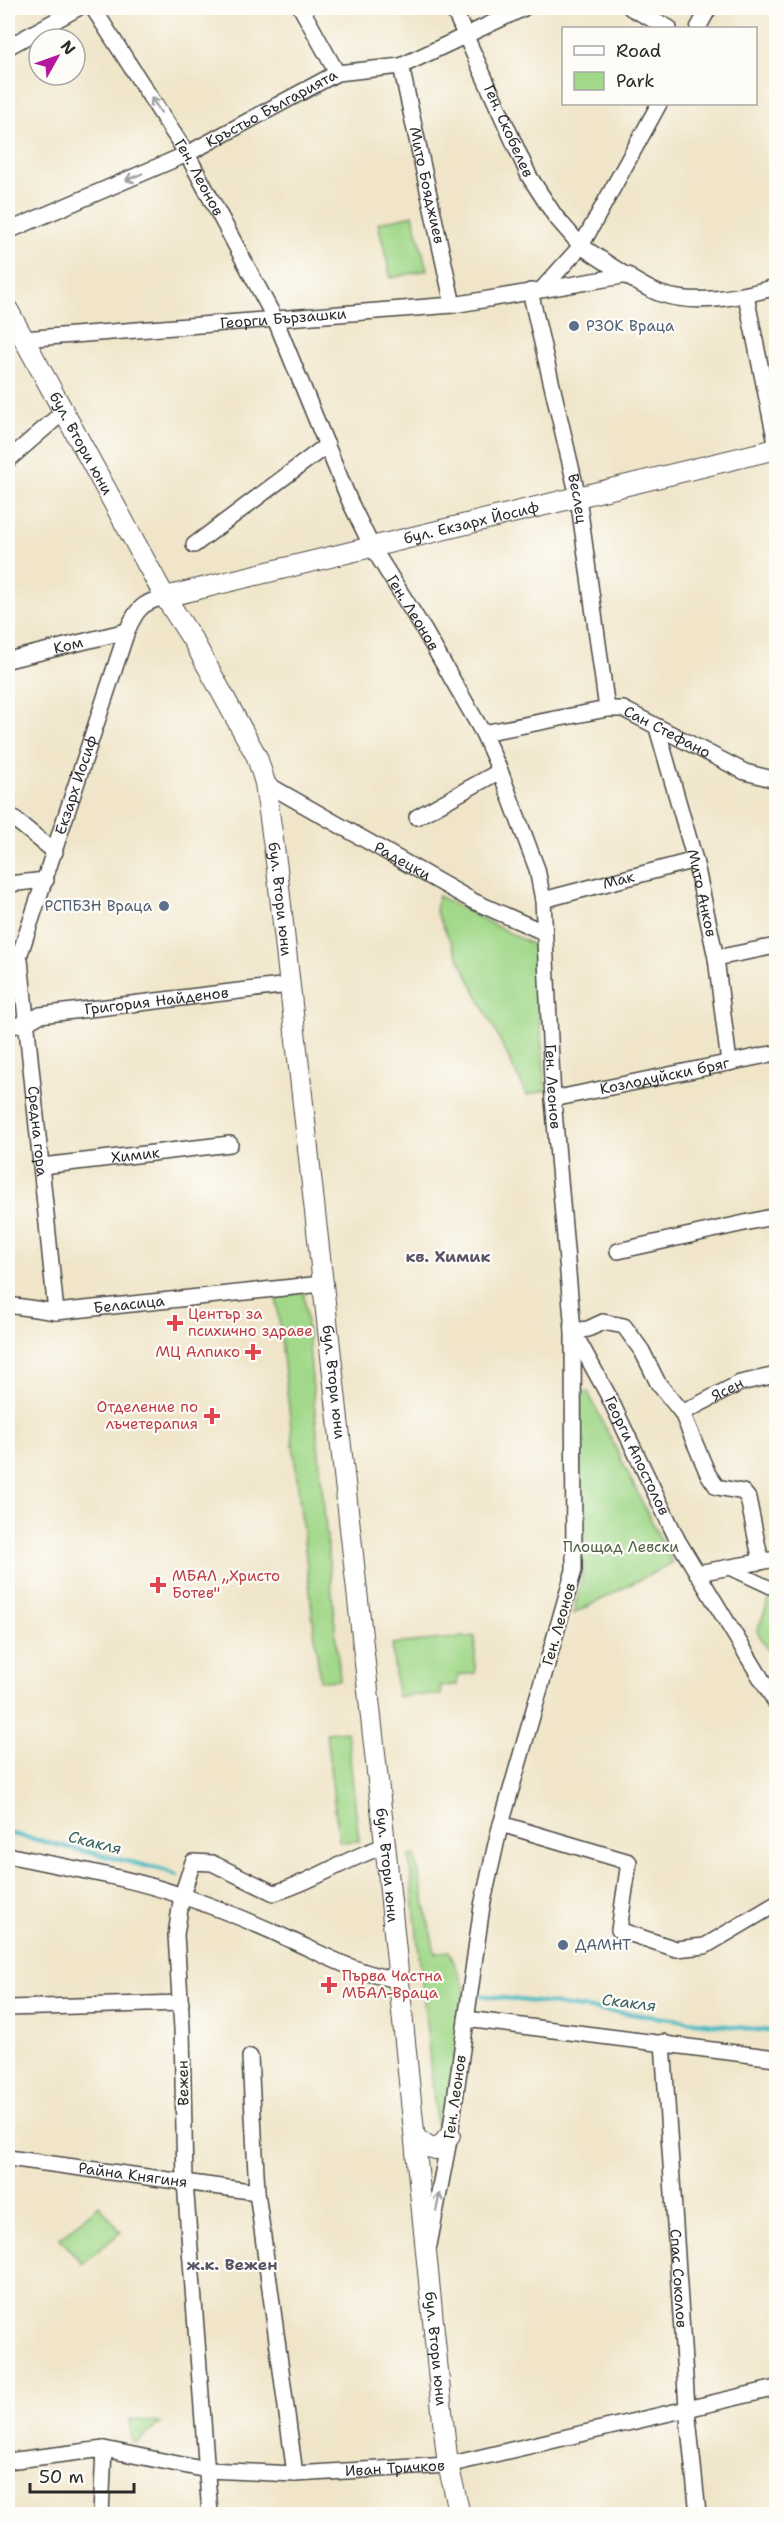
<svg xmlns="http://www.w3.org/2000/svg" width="784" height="2522" font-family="'Shantell Sans',sans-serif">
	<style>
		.green { fill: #a1d889; stroke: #66825a; stroke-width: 1.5 }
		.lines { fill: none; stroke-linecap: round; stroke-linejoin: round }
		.stream { stroke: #4bbac2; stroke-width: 4.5 }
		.pedestrian-casing { stroke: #494743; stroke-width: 15 }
		.minor-casing { stroke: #494743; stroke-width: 18 }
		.tertiary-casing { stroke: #494743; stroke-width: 22 }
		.pedestrian { stroke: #fff; stroke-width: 12 }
		.minor { stroke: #fff; stroke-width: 15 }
		.tertiary { stroke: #fff; stroke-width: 20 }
		.oneway { stroke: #a0a0a0 }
		.service-dot { fill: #5c6f8a; stroke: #fdfcf7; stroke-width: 2 }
		.health-dot { fill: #e0444e; stroke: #fdfcf7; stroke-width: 2 }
		.labels { text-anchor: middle; stroke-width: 4.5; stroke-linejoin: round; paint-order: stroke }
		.street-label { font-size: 15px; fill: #2b2b2b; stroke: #fdfcf7 }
		.service-label { font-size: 15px; fill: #4e5e75; stroke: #fdfcf7; text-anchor: start }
		.health-label { font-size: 15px; fill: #be3a42; stroke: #fdfcf7; text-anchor: start }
		.park-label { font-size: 15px; fill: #4e5f47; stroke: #fdfcf7 }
		.neighbourhood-label { font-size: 16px; font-weight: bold; fill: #595466; stroke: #fdfcf7 }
		.water-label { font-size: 16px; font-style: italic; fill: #365d60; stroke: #fdfcf7 }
	</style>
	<rect width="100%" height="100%" fill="#fdfcf7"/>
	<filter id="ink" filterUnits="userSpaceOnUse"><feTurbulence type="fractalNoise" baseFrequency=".0167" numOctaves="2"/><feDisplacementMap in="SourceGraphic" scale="12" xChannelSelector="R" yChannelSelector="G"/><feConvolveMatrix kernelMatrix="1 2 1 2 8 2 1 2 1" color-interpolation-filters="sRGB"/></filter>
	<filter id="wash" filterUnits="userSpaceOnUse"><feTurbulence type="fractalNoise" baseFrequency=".008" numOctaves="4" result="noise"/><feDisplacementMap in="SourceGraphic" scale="24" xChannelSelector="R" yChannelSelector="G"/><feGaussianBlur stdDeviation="1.35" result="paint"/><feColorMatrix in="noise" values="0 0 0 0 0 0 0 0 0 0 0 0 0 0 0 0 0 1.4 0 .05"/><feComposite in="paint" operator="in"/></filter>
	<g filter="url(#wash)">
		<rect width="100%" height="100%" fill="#f0e5c9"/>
		<g class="green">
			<polygon points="413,215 427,270 391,278 378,223"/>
			<polygon points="438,896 533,945 546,1090 527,1095 436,912"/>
			<polygon points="304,1293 340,1680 320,1681 276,1295"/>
			<polygon points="588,1392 672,1563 573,1614 583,1574 578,1393"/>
			<polygon points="776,1583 776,1665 757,1631"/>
			<polygon points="475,1636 475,1673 458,1675 457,1685 440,1686 441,1695 397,1696 392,1644"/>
			<polygon points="347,1731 359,1841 339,1842 326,1733"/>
			<polygon points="415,1855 435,1953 449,1951 465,1988 443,2131 437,2130 409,1856"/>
			<polygon points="99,2205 121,2232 82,2264 60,2238"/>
			<polygon points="130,2419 160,2423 137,2443 132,2442"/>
		</g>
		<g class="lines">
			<g class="stream">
				<polyline points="8,1833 164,1870 177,1875"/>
				<polyline points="479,1995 776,2032"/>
			</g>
		</g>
	</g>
	<g filter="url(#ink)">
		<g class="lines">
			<defs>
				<polyline id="pedestrian" points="729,1568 776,1590"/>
				<g id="minor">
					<path id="s1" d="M93 8 187 154 275 319 350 502 372 547 424 630 483 733 500 771 537 869 543 900 553 1099 573 1331 574 1570 498 1835 482 1906 450 2135 429 2245"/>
					<polyline points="301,8 337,73"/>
					<path id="s2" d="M453 8 529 176 555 216 581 246 659 104"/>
					<polyline points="631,8 669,28"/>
					<polyline points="698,28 709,8"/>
					<polyline points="8,47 78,8"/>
					<path id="s3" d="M401 66 453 305"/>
					<path id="s4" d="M8 231 187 154 337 73 401 66 524 8"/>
					<path d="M542 289 581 246C602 259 639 287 661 294 697 306 741 297 776 287"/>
					<path id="s5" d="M530 291 578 497 607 709"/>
					<polyline points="746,296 776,443"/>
					<path id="s6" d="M23 339 453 305 628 275"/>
					<polyline points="8,460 62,413"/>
					<polyline points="194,545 327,445"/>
					<path id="s7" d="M8 660 127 631"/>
					<path id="s8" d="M657 728 695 860 716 958 729 1063"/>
					<path id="s9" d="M483 733 607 709H623L745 772 776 780"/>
					<path id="s10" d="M265 783 473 901 543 932"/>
					<polyline points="8,814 55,852"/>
					<polyline points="417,817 500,771"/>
					<polyline points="8,884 46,880"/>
					<path id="s11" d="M543 900 695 860"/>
					<polyline points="716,958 776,946"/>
					<path id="s12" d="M20 960 56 1312"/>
					<path id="s13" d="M8 990 127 631C136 610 142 602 165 597"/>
					<path id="s14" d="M8 1027 26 1023 40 1015 289 985"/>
					<path id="s15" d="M553 1099 776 1053"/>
					<path id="s16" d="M42 1166 230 1144"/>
					<polyline points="618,1251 776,1216"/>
					<path id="s17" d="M8 1305 56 1312 322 1284"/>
					<path id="s18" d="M682 1413 740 1383 776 1375"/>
					<path id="s19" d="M761 1562 748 1498 743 1492 717 1487 708 1474 682 1413 658 1383 642 1351 624 1326 603 1322 588 1329 573 1331 608 1395 678 1541 776 1703"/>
					<polyline points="697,1573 776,1559"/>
					<polyline points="501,1824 629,1862 619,1930 676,1949 705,1946 776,1904"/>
					<path d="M8 1855C65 1868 126 1876 182 1896 219 1908 257 1924 293 1941 328 1957 361 1975 400 1980"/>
					<polyline points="8,2008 181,2003"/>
					<polyline points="466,2019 776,2058"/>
					<path id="s20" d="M663 2042 687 2408 698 2514"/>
					<polyline points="250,2057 257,2192 295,2474"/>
					<path id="s21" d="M8 2158 257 2192"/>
					<path id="s22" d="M8 2461 104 2449 207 2470 295 2474 448 2465 776 2388"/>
					<polyline points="101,2514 104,2449"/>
					<path d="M210 2514 185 2182 182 2029 176 1935 182 1895 193 1862 212 1863 274 1893C313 1882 346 1858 385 1846"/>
				</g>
				<g id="tertiary">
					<path id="s23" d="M8 310 165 597 194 642 257 757 265 783 277 869 387 1862 443 2421 448 2465 460 2514"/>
					<path id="s24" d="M165 597 776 449"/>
					<polyline points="416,2138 428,2147 436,2149 441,2146 450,2135"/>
				</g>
			</defs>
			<use href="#pedestrian" class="pedestrian-casing"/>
			<use href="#minor" class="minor-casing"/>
			<use href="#tertiary" class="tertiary-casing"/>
			<use href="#pedestrian" class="pedestrian"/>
			<use href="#minor" class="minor"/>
			<use href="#tertiary" class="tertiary"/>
		</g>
		<defs><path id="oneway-shaft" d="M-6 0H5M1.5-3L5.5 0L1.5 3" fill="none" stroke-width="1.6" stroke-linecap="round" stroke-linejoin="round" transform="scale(1.5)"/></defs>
		<g class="oneway">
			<use href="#oneway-shaft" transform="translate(156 105) rotate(-123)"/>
			<use href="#oneway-shaft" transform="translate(134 177) rotate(157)"/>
			<use href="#oneway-shaft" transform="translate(438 2202) rotate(-79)"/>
		</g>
	</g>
	<g class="service-dot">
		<circle cx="574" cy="326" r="6"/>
		<circle cx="164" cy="906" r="6"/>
		<circle cx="563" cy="1945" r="6"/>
	</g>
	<g class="health-dot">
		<path d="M172 1314h6v6h6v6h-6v6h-6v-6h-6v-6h6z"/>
		<path d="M250 1343h6v6h6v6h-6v6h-6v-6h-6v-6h6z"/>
		<path d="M209 1407h6v6h6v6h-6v6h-6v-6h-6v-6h6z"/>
		<path d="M155 1576h6v6h6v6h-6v6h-6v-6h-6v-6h6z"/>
		<path d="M326 1976h6v6h6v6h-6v6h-6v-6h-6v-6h6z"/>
	</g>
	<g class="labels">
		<g class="street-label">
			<text dy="5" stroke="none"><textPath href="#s4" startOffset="291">Кръстьо Българията</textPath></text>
			<text dy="5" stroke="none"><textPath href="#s2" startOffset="135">Ген. Скобелев</textPath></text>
			<text dy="5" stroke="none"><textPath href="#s1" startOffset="200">Ген. Леонов</textPath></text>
			<text dy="5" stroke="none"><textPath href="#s3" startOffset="122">Мито Бояджиев</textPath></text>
			<text dy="5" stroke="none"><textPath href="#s6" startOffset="261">Георги Бързашки</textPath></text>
			<text dy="5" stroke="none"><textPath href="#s23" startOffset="152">бул. Втори юни</textPath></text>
			<text dy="5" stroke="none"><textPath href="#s5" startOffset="213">Веслец</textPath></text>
			<text dy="5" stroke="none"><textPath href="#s24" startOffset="315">бул. Екзарх Йосиф</textPath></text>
			<text dy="5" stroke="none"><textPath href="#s1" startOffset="686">Ген. Леонов</textPath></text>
			<text dy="5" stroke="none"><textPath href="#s7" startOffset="62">Ком</textPath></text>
			<text dy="5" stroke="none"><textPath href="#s9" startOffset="192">Сан Стефано</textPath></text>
			<text dy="5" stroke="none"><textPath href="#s13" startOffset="216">Екзарх Йосиф</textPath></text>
			<text dy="5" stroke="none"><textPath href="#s10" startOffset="158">Радецки</textPath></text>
			<text dy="5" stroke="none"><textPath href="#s11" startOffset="78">Мак</textPath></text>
			<text dy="5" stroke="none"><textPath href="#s8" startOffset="171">Мито Анков</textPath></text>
			<text dy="5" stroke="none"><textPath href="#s23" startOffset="656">бул. Втори юни</textPath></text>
			<text dy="5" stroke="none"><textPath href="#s14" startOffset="152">Григория Найденов</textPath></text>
			<text dy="5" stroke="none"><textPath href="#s15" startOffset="114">Козлодуйски бряг</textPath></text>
			<text dy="5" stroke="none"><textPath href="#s1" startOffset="1190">Ген. Леонов</textPath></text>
			<text dy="5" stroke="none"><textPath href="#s12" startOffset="172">Средна гора</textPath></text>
			<text dy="5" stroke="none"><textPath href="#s16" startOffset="94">Химик</textPath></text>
			<text dy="5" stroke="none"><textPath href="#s17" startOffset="122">Беласица</textPath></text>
			<text dy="5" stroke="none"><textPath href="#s23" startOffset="1142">бул. Втори юни</textPath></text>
			<text dy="5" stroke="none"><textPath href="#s18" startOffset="51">Ясен</textPath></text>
			<text dy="5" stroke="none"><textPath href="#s19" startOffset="480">Георги Апостолов</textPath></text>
			<text transform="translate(559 1624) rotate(-74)" y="5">Ген. Леонов</text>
			<text dy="5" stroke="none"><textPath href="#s23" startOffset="1628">бул. Втори юни</textPath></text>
			<text transform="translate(183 2083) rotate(-91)" y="5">Вежен</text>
			<text transform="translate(455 2097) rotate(-82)" y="5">Ген. Леонов</text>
			<text dy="5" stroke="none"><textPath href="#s21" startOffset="126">Райна Княгиня</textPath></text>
			<text dy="5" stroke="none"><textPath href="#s20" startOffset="237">Спас Соколов</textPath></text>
			<text dy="5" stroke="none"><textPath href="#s23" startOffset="2114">бул. Втори юни</textPath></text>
			<text dy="5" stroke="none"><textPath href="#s22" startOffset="390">Иван Тричков</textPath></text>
		</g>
		<g class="service-label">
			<text x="586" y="331">РЗОК Враца</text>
			<text x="152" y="911" text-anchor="end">РСПБЗН Враца</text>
			<text x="575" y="1950">ДАМНТ</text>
		</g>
		<g class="health-label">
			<text x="188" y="1319">Център за<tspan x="188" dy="17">психично здраве</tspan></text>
			<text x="240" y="1357" text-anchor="end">МЦ Алпико</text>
			<text x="198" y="1412" text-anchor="end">Отделение по<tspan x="198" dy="17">лъчетерапия</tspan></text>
			<text x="172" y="1581">МБАЛ „Христо<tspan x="172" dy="17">Ботев"</tspan></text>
			<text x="342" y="1981">Първа Частна<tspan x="342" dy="17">МБАЛ-Враца</tspan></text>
		</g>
		<g class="park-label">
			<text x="621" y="1552">Площад Левски</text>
		</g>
		<g class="neighbourhood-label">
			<text x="448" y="1262">кв. Химик</text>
			<text x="232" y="2270">ж.к. Вежен</text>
		</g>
		<g class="water-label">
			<text transform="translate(95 1842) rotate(14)" y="6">Скакля</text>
			<text transform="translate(629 2002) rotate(7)" y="6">Скакля</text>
		</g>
	</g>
	<rect width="784" height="2522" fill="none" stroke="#fdfcf7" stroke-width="30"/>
	<rect x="562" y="27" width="195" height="78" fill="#fdfcf7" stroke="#a9a8a5" stroke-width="1.5"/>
	<rect x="574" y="46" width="30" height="9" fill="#ffffff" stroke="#a9a8a5" stroke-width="1.5"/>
	<text x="616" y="57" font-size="18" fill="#2b2b2b">Road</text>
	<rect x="574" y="72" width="30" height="18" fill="#a1d889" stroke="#a9a8a5" stroke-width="1.5"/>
	<text x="616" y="87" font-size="18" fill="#2b2b2b">Park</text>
	<g transform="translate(57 57) rotate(50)"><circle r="28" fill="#fdfcf7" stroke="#a9a8a5" stroke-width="1.5"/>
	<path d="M0-4.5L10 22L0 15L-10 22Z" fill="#b5179e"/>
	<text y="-9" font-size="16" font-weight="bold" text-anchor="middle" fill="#2b2b2b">N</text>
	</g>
	<path d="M30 2483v9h104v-9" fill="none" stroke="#2b2b2b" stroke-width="3"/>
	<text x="39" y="2483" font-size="18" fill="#2b2b2b" stroke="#fdfcf7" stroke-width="4.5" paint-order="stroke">50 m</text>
</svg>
